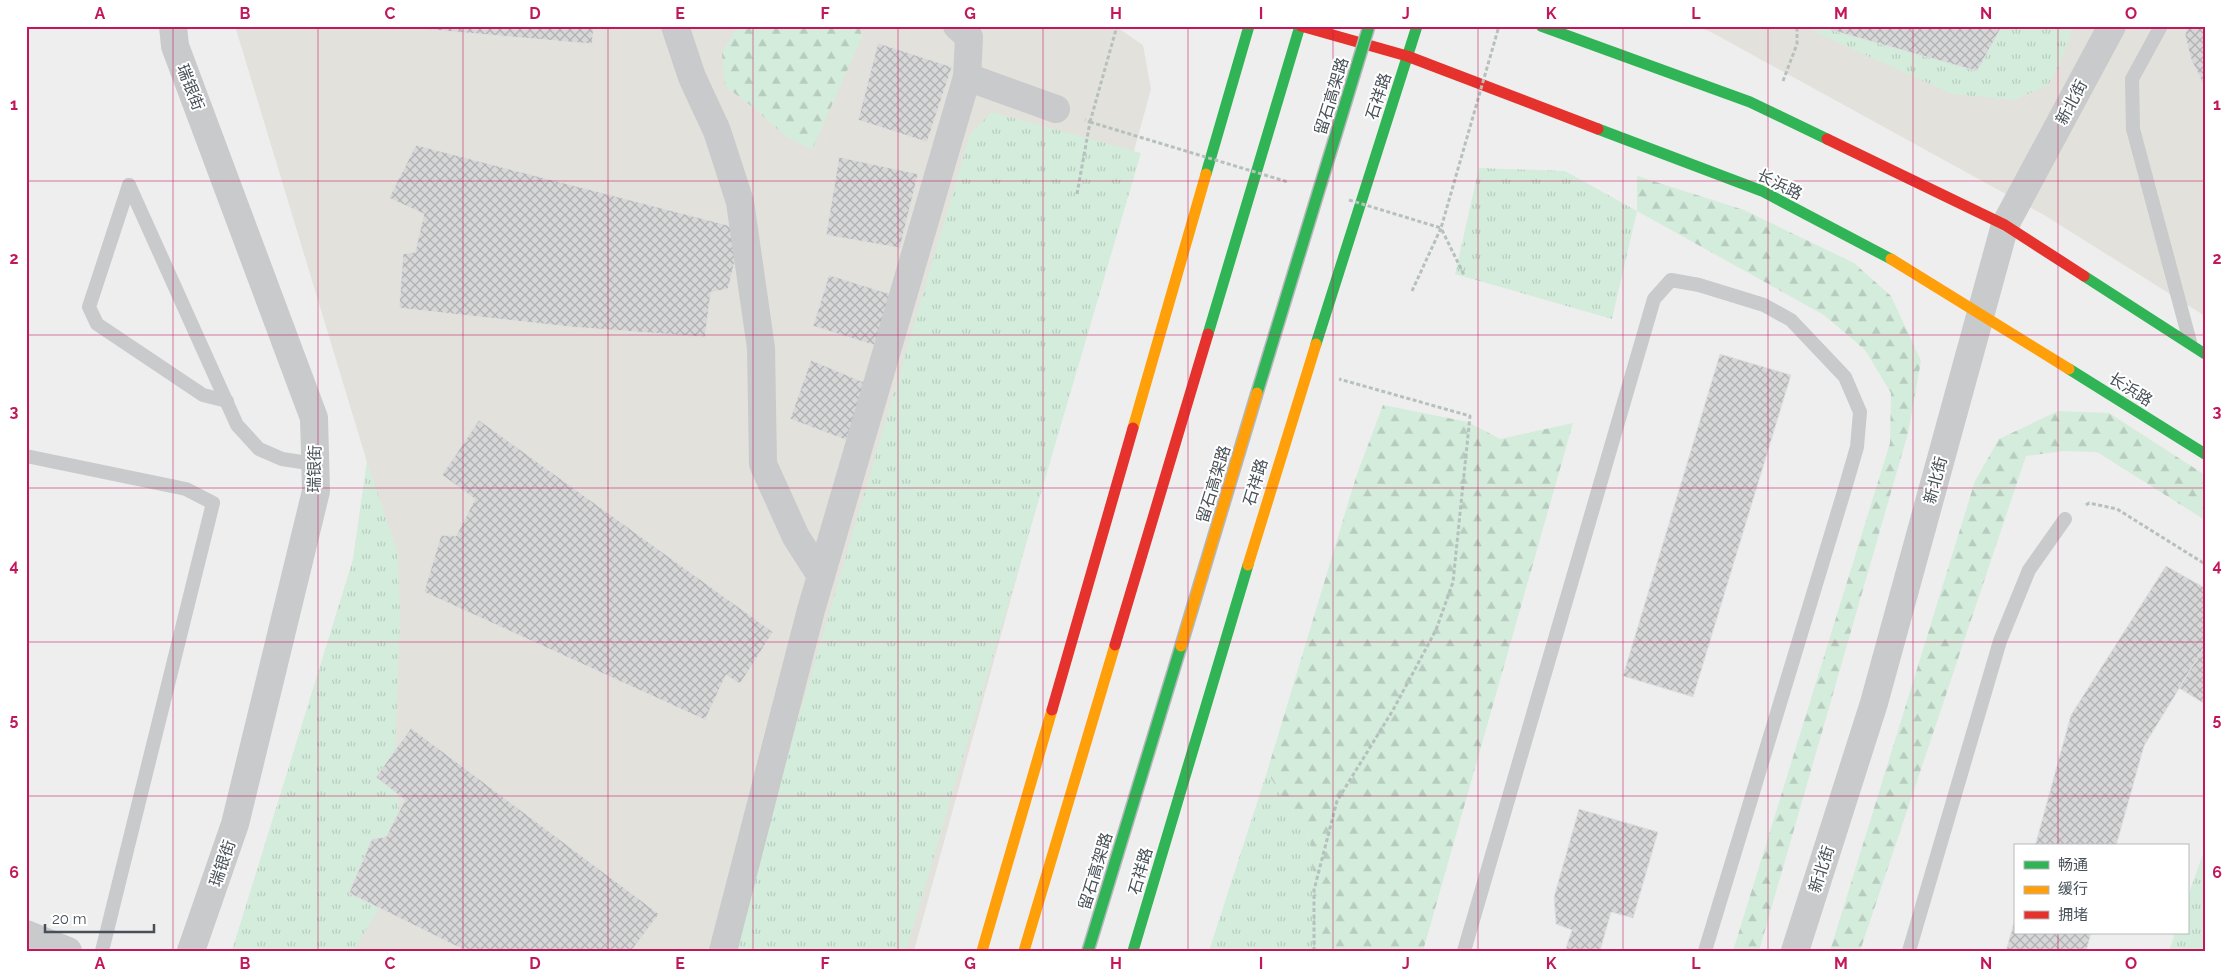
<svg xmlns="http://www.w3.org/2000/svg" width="2231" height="977" font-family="Raleway,'Noto Sans SC',sans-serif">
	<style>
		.commercial { fill: #e3e1db }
		.grass { fill: url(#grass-tufts) }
		.forest { fill: url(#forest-firs) }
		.building { fill: url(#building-cross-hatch); stroke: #dfe0e1 }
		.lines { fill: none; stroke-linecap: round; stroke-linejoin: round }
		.path { stroke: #b6c1be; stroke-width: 3; stroke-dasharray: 4 2.5; stroke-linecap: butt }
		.lane { stroke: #c8cacc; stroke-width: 14 }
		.street { stroke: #c8cacc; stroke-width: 28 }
		.fast { stroke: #30b455; stroke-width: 11 }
		.slow { stroke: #ff9f0a; stroke-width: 11 }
		.jam { stroke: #e5322d; stroke-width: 11 }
		.fast-bridge-casing { stroke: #b3b8bc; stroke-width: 14; stroke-linecap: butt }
		.slow-bridge-casing { stroke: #b3b8bc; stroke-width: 14; stroke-linecap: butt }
		.path-bridge { stroke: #b6c1be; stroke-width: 3; stroke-dasharray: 4 2.5; stroke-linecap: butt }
		.fast-bridge { stroke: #30b455; stroke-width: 11 }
		.slow-bridge { stroke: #ff9f0a; stroke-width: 11 }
		.grid { fill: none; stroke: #c2185b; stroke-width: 1; stroke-opacity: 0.55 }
		.labels { text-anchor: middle; stroke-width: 4; stroke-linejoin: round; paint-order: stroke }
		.street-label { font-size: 16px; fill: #475058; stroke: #fff }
		.neatline { fill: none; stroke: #c2185b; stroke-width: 2 }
		.grid-label { font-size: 16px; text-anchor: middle; font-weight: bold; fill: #c2185b }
	</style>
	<defs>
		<pattern id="grass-tufts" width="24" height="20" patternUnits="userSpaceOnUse" patternTransform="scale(1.25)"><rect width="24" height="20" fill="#d4ecdc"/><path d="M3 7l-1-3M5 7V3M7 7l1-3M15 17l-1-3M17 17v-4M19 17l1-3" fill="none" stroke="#b7ccbf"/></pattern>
		<pattern id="forest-firs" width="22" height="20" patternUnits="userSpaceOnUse" patternTransform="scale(1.25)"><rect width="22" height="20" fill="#d4ecdc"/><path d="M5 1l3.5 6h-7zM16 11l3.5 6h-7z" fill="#b7ccbf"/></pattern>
		<pattern id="building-cross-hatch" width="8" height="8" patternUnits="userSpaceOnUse" patternTransform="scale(1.25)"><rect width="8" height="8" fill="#d7d7d8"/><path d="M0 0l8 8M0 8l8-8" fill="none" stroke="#b0b1b2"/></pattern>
	</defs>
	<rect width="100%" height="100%" fill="#eee"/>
	<g class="commercial">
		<polygon points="235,26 1115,26 1143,45 1151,89 914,951 232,951 353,560 367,462"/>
		<polygon points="1696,26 2205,26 2205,316 2044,215 1711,32"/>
	</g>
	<g class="grass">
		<polygon points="1802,26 2074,26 2058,69 2048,85 2015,100 1952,94"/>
		<polygon points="992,112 1141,153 906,951 730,951 970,134"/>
		<polygon points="1479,168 1565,171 1637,211 1612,319 1455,274"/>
		<polygon points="367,462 398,554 400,618 395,758 404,869 353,951 232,951 353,560"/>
		<polygon points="1267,772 1310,840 1319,951 1209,951"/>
		<polygon points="2205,848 2205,951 2169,951 2175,933 2187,933 2187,899"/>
	</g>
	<g class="forest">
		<polygon points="737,26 859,26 862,37 812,150 784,135 754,108 725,86 722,53"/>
		<polygon points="1637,176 1744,210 1854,263 1891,296 1921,361 1908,433 1759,951 1733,951 1890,443 1891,393 1865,350 1824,315 1637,211"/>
		<polygon points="1383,405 1468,422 1500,439 1573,423 1423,951 1319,951 1310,840 1267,772 1356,477"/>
		<polygon points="2058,411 2109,413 2205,475 2205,520 2097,452 2064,451 2026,456 1860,951 1830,951 1975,481 1999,439"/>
	</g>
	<g class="building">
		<polygon points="388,26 594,26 592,44"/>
		<polygon points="1827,26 2002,26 1977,71 1831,30"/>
		<polygon points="2187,26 2205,26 2205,88 2191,59 2185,35"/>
		<polygon points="878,43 952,67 927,142 858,120"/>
		<polygon points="416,145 743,229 728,289 711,292 705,337 571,327 399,308 403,254 415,252 424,214 389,198"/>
		<polygon points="839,157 918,174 900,248 826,235"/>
		<polygon points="829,275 900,297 883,348 813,326"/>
		<polygon points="1720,354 1791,375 1693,697 1623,676"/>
		<polygon points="811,360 868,384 846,440 790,419"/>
		<polygon points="479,420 773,632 740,684 726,675 705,720 424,592 441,535 456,536 475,499 442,475"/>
		<polygon points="2166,566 2205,588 2205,646 2144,746 2116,846 2035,846 2071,715"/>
		<polygon points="2205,646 2205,704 2179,688"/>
		<polygon points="411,728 659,914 631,951 466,951 349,893 372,839 386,837 405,800 376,777"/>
		<polygon points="1579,809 1658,832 1633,918 1611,912 1600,951 1565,951 1572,930 1556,924 1554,897"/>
		<polygon points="2015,919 2015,933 2091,933 2086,951 2006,951"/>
	</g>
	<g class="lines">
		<g class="path">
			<polyline points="1783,81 1797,44 1797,26"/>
			<polyline points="1090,122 1117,26"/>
			<polyline points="1077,194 1090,122 1085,120"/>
			<polyline points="1412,291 1441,228 1464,275"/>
			<polyline points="2086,505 2089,503 2117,509 2205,564"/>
			<polyline points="1314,951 1314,890 1337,801 1393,710 1436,630 1453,582 1470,416 1339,379"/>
		</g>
		<g class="lane">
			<polyline points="2161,26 2132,79 2133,129 2190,342"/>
			<polyline points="129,185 237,425 259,449 282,459 315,464"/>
			<polyline points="129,185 89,307 97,324 203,395 227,401"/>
			<polyline points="26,456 186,489 213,503 102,951"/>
			<polyline points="1464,951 1654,299 1671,280 1699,285 1764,305 1791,320 1845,377 1860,412 1857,447 1846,485 1705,951"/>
			<polyline points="1909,951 2000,641 2029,570 2065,519"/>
		</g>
		<g class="street">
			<polyline points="173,26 175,46 314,418 316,491 235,824 191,951"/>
			<polyline points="675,26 692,77 717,131 740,202 761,348 763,464 796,537 821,576"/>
			<polyline points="967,77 1056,109"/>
			<polyline points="26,934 68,951"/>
			<polyline points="723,951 811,610 967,77 969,37 957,26"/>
			<polyline points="1795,951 1874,703 2005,225 2112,26"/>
		</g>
		<g class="fast">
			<polyline points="1541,26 1750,102 1827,139"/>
			<polyline points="1598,129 1762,191 1891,259"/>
			<polyline points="1206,174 1249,26"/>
			<polyline points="2084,276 2205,354"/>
			<polyline points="1208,334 1300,26"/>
			<polyline points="1316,344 1417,26"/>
			<polyline points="2069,369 2205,454"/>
			<polyline points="1133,951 1248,565"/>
		</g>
		<g class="slow">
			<polyline points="1891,259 2069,369"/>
			<polyline points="1133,428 1206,174"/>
			<polyline points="1248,565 1316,344"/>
			<polyline points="982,951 1052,710"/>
			<polyline points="1024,951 1115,645"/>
		</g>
		<g class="jam">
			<polyline points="1301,26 1407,56 1598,129"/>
			<polyline points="1827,139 2005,225 2084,276"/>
			<polyline points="1115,645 1208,334"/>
			<polyline points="1052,710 1133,428"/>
		</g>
		<defs>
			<g id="fast-bridge">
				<polyline points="1257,393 1369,26"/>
				<polyline points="1088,951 1181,646"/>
			</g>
			<polyline id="slow-bridge" points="1181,646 1257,393"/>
		</defs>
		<use href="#fast-bridge" class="fast-bridge-casing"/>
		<use href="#slow-bridge" class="slow-bridge-casing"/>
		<g class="path-bridge">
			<polyline points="1090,122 1288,182"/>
			<polyline points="1349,200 1441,228 1499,26"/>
		</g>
		<use href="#fast-bridge" class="fast-bridge"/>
		<use href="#slow-bridge" class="slow-bridge"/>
	</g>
	<path class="grid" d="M173 26V951M318 26V951M463 26V951M608 26V951M753 26V951M898 26V951M1043 26V951M1188 26V951M1333 26V951M1478 26V951M1623 26V951M1768 26V951M1913 26V951M2058 26V846M26 181H2205M26 335H2205M26 488H2205M26 642H2205M26 796H2205M2058 933V951"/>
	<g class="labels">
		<g class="street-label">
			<text transform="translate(191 87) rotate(69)" y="6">瑞银街</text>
			<text transform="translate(1331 96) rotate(-73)" y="6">留石高架路</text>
			<text transform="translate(1378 96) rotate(-72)" y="6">石祥路</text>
			<text transform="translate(2071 102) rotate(-62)" y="6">新北街</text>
			<text transform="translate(1780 184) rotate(26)" y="6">长浜路</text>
			<text transform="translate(2131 389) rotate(32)" y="6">长浜路</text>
			<text transform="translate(314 469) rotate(-89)" y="6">瑞银街</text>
			<text transform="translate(1935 480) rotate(-75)" y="6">新北街</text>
			<text transform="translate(1255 482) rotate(-73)" y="6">石祥路</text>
			<text transform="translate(1213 484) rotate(-73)" y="6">留石高架路</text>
			<text transform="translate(222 863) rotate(-71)" y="6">瑞银街</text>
			<text transform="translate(1821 869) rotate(-72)" y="6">新北街</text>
			<text transform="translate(1095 871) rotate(-73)" y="6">留石高架路</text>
			<text transform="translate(1140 871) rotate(-74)" y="6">石祥路</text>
		</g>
	</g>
	<rect width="2231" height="977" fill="none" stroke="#ffffff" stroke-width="55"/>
	<rect x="2014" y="844" width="175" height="90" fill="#ffffff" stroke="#b5b9bc"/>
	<rect x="2024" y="861" width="25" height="8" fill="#30b455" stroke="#b5b9bc"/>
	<text x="2058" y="870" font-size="15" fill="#475058">畅通</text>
	<rect x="2024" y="886" width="25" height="8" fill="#ff9f0a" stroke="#b5b9bc"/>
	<text x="2058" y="894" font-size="15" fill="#475058">缓行</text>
	<rect x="2024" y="911" width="25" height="8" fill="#e5322d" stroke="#b5b9bc"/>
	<text x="2058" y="920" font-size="15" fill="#475058">拥堵</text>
	<path d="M45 924v8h109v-8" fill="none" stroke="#475058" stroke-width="2.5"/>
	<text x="52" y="924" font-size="15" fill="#475058" stroke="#ffffff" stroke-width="4" paint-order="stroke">20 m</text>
	<rect x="28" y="28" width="2176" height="922" class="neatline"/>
	<g class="grid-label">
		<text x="100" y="19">A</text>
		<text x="245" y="19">B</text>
		<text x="390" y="19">C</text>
		<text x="535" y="19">D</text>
		<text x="680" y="19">E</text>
		<text x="825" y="19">F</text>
		<text x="970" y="19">G</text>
		<text x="1116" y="19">H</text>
		<text x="1261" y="19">I</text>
		<text x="1406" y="19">J</text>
		<text x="1551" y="19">K</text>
		<text x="1696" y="19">L</text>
		<text x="1841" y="19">M</text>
		<text x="1986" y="19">N</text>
		<text x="2131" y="19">O</text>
		<text x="14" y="110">1</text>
		<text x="2217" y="110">1</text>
		<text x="14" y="264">2</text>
		<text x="2217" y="264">2</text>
		<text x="14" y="417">3</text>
		<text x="2217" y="417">3</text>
		<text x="14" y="571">4</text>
		<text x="2217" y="571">4</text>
		<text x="14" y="725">5</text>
		<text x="2217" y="725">5</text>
		<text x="14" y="878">6</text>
		<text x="2217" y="878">6</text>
		<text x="100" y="969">A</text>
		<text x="245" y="969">B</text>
		<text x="390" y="969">C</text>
		<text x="535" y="969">D</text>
		<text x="680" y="969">E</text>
		<text x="825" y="969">F</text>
		<text x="970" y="969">G</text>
		<text x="1116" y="969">H</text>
		<text x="1261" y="969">I</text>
		<text x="1406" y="969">J</text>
		<text x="1551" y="969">K</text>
		<text x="1696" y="969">L</text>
		<text x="1841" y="969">M</text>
		<text x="1986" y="969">N</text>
		<text x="2131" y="969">O</text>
	</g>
</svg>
